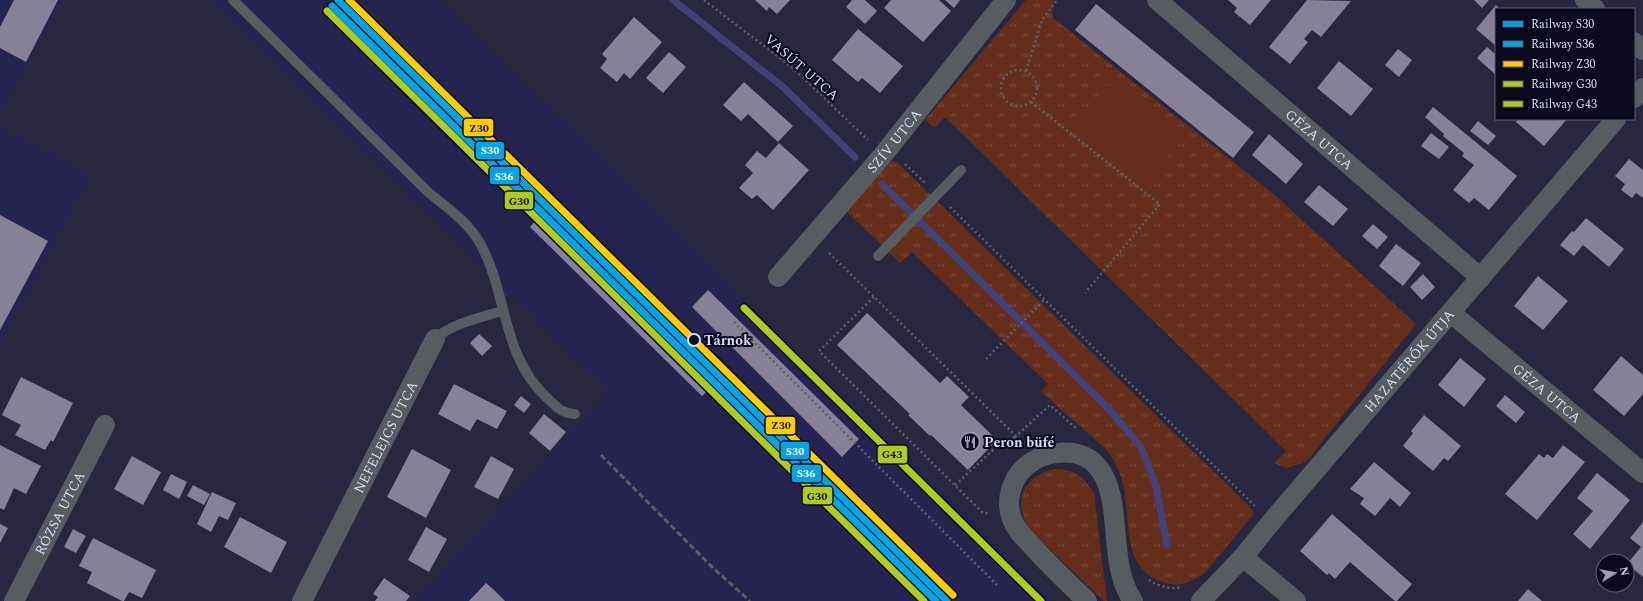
<svg xmlns="http://www.w3.org/2000/svg" width="1643" height="601" font-family="Spectral,serif">
	<style>
		.built { fill: #252451 }
		.grass { fill: url(#grass-tufts) }
		.park { fill: #642e1b }
		.lines { fill: none; stroke-linecap: round; stroke-linejoin: round }
		.stream { stroke: #414078; stroke-width: 7 }
		.building { fill: #868196 }
		.path { stroke: #5c6066; stroke-width: 2.5; stroke-dasharray: 2 3; stroke-linecap: butt }
		.lane { stroke: #565c5f; stroke-width: 10 }
		.street { stroke: #565c5f; stroke-width: 20 }
		.rail { stroke: #5b5f64; stroke-width: 3; stroke-dasharray: 6 3; stroke-linecap: butt }
		.rail-1-casing { stroke: #0b0b1d; stroke-width: 10 }
		.rail-2-casing { stroke: #0b0b1d; stroke-width: 10 }
		.rail-3-casing { stroke: #0b0b1d; stroke-width: 10 }
		.rail-4-casing { stroke: #0b0b1d; stroke-width: 10 }
		.rail-5-casing { stroke: #0b0b1d; stroke-width: 10 }
		.rail-1 { stroke: #06a3e4; stroke-width: 7 }
		.rail-2 { stroke: #06a3e4; stroke-width: 7 }
		.rail-3 { stroke: #fecc00; stroke-width: 7 }
		.rail-4 { stroke: #b0cb1f; stroke-width: 7 }
		.rail-5 { stroke: #b0cb1f; stroke-width: 7 }
		.stop-dot { fill: #0b0b1d; stroke: #d9dcf7; stroke-width: 2 }
		.labels { text-anchor: middle; stroke-width: 4; stroke-linejoin: round; paint-order: stroke }
		.street-label { font-size: 14px; fill: #d9dcf7; stroke: #0b0b1d }
		.stop-label { font-size: 14px; font-weight: bold; fill: #d9dcf7; stroke: #0b0b1d; text-anchor: start }
		.poi-label { font-size: 14px; font-weight: bold; fill: #d9dcf7; stroke: #0b0b1d; text-anchor: start }
		.line-badge { stroke: #0b0b1d; stroke-width: 1.5 }
		.badge-label { font-size: 11px; text-anchor: middle; font-weight: bold; fill: #fff }
		.pale-badge-label { font-size: 11px; text-anchor: middle; font-weight: bold; fill: #111 }
	</style>
	<defs>
		<pattern id="grass-tufts" width="24" height="20" patternUnits="userSpaceOnUse"><rect width="24" height="20" fill="#642e1b"/><path d="M3 7l-1-3M5 7V3M7 7l1-3M15 17l-1-3M17 17v-4M19 17l1-3" fill="none" stroke="#7a4c3d"/></pattern>
	</defs>
	<rect width="100%" height="100%" fill="#28273e"/>
	<g class="built">
		<polygon points="0,0 62,0 0,114"/>
		<polygon points="212,0 440,0 738,294 1054,601 415,601 608,391"/>
		<polygon points="0,127 91,176 0,344"/>
	</g>
	<g class="grass">
		<polygon points="1026,0 1054,0 1052,17 1276,196 1416,324 1306,462 1286,468 1274,463 1286,451 945,117 934,128 925,120"/>
		<path d="M893 161 897 162 1250 507 1253 511V515L1205 573C1192 582 1178 588 1162 582 1123 568 1130 526 1125 493 1123 480 1118 467 1111 456 1105 447 1095 440 1087 432 1071 419 1056 405 1041 391L1048 384 912 252 900 263 847 212 890 162Z"/>
		<path d="M1055 469C1076 470 1084 476 1094 494L1107 601H1104L1029 529C1012 502 1023 476 1055 469Z"/>
	</g>
	<polygon class="park" points="1108,83 1179,136 1151,186 1074,129"/>
	<g class="lines">
		<g class="stream">
			<polyline points="673,0 783,87 855,157"/>
			<polyline points="882,184 1107,407 1141,447 1156,486 1167,545"/>
		</g>
	</g>
	<g class="building">
		<polygon points="14,0 58,0 26,62 0,48 0,27"/>
		<polygon points="755,0 790,0 777,14 769,7 767,11"/>
		<polygon points="852,0 865,0 877,11 865,24 846,7"/>
		<polygon points="891,0 939,0 951,11 923,42 884,8"/>
		<polygon points="945,0 960,0 954,8"/>
		<polygon points="1228,0 1271,0 1250,25 1234,12 1237,8"/>
		<polygon points="1307,0 1351,1 1321,37 1312,30 1304,39 1308,42 1290,64 1269,47"/>
		<polygon points="1474,0 1489,0 1482,8"/>
		<polygon points="1096,4 1254,132 1233,158 1075,30"/>
		<polygon points="1496,5 1500,9 1496,9 1496,46 1476,29"/>
		<polygon points="634,17 662,42 630,79 624,73 617,82 600,68 607,59 602,54"/>
		<polygon points="858,29 903,66 880,93 862,78 858,82 832,60"/>
		<polygon points="1487,47 1496,55 1496,75 1477,58"/>
		<polygon points="1398,49 1412,60 1399,77 1385,65"/>
		<polygon points="669,52 686,67 663,93 646,78"/>
		<polygon points="1339,61 1373,89 1351,116 1317,88"/>
		<polygon points="744,82 793,126 778,142 748,114 741,121 723,105"/>
		<polygon points="1433,107 1517,176 1489,210 1474,198 1469,203 1453,190 1474,165 1462,156 1464,153 1443,136 1444,134 1425,117"/>
		<polygon points="1518,119 1567,119 1544,146 1516,122"/>
		<polygon points="1478,121 1496,136 1488,145 1470,131"/>
		<polygon points="1431,133 1449,147 1439,159 1421,146"/>
		<polygon points="1269,134 1303,164 1286,184 1252,155"/>
		<polygon points="779,143 809,170 773,210 757,195 752,199 739,188 753,173 745,165 757,151 766,158"/>
		<polygon points="1629,159 1643,170 1643,198 1636,193 1632,198 1621,190 1625,184 1615,176"/>
		<polygon points="1319,185 1348,209 1333,226 1304,202"/>
		<polygon points="544,211 716,384 702,396 530,227"/>
		<polygon points="0,215 48,241 0,330"/>
		<polygon points="1586,218 1624,249 1609,267 1583,245 1574,256 1560,245 1572,231 1574,232"/>
		<polygon points="1373,224 1388,237 1377,249 1362,236"/>
		<polygon points="1396,244 1421,263 1403,286 1379,266"/>
		<polygon points="1423,274 1435,287 1422,300 1410,287"/>
		<polygon points="1538,276 1568,301 1543,330 1514,306"/>
		<polygon points="708,290 859,439 842,457 692,307"/>
		<polygon points="867,313 940,383 947,376 969,397 961,405 997,440 968,470 931,435 930,436 908,415 910,414 837,345"/>
		<polygon points="479,334 492,346 482,356 470,343"/>
		<polygon points="1621,356 1643,375 1643,394 1624,416 1593,390"/>
		<polygon points="1460,358 1486,379 1464,407 1438,385"/>
		<polygon points="21,377 73,403 53,442 51,440 45,450 15,435 21,425 2,415"/>
		<polygon points="454,384 507,411 497,429 477,419 470,431 438,414"/>
		<polygon points="1505,395 1525,412 1516,423 1496,406"/>
		<polygon points="521,396 531,404 524,413 514,405"/>
		<polygon points="544,414 566,432 550,451 529,433"/>
		<polygon points="1424,415 1461,446 1448,461 1444,458 1433,471 1403,446 1413,433 1411,431"/>
		<polygon points="0,445 41,466 26,494 14,488 4,510 0,508"/>
		<polygon points="1563,445 1585,462 1537,520 1505,494 1539,454 1544,458 1547,454 1553,458"/>
		<polygon points="412,449 451,470 426,518 387,497"/>
		<polygon points="132,456 161,472 143,505 114,489"/>
		<polygon points="491,456 514,469 498,499 474,487"/>
		<polygon points="1374,462 1411,493 1400,507 1390,498 1375,516 1360,504 1364,498 1350,489"/>
		<polygon points="1597,473 1630,500 1590,549 1573,534 1593,511 1577,498"/>
		<polygon points="171,474 187,482 179,499 163,490"/>
		<polygon points="193,485 210,494 204,505 187,496"/>
		<polygon points="212,492 236,503 228,520 219,516 211,532 197,524"/>
		<polygon points="1332,514 1412,584 1397,601 1395,601 1350,562 1335,579 1329,573 1327,575 1300,551"/>
		<polygon points="240,517 287,542 271,573 224,547"/>
		<polygon points="1643,522 1643,577 1627,564 1641,547 1630,538"/>
		<polygon points="0,524 8,528 0,543"/>
		<polygon points="426,527 447,539 429,572 408,560"/>
		<polygon points="73,529 86,536 76,553 64,547"/>
		<polygon points="93,538 156,570 142,598 129,592 124,601 122,601 87,583 92,572 79,566"/>
		<polygon points="384,578 410,596 406,601 375,601 378,597 373,594"/>
		<polygon points="486,583 494,590 505,601 469,601"/>
		<polygon points="1528,589 1542,601 1518,601"/>
	</g>
	<g class="lines">
		<g class="path">
			<polyline points="704,0 794,69 868,140"/>
			<circle cx="1019" cy="88" r="18"/>
			<polyline points="1026,71 1042,20 1057,0"/>
			<polyline points="403,83 681,362"/>
			<polyline points="1031,102 1160,204 1085,293"/>
			<polyline points="905,164 925,183"/>
			<polyline points="950,207 1255,506"/>
			<polyline points="829,253 1016,436 1050,405 1078,430"/>
			<polyline points="874,297 819,351 983,513 988,513"/>
			<polyline points="734,322 999,587"/>
			<polyline points="986,359 1044,300"/>
			<polyline points="955,485 993,450 1016,436 1011,448"/>
			<path d="M1149 580C1158 586 1170 590 1182 587"/>
		</g>
		<g class="lane">
			<path d="M233 0 428 192C446 207 468 222 480 243 508 294 501 355 547 398 557 407 561 413 575 414"/>
			<polyline points="878,256 961,170"/>
			<path d="M435 339C453 323 479 318 502 311"/>
		</g>
		<g class="street">
			<path id="s1" d="M1157 0 1481 278"/>
			<polyline points="1585,0 1595,9"/>
			<polyline points="1634,42 1643,50"/>
			<polyline points="1634,98 1643,88"/>
			<path id="s2" d="M778 277 883 155 1006 0"/>
			<path id="s3" d="M1451 313 1643 473"/>
			<polyline points="1243,557 1296,601"/>
			<path id="s4" d="M14 601 105 425"/>
			<path id="s5" d="M302 601 435 339"/>
			<path d="M1087 601C1069 584 1051 567 1034 548 1026 539 1016 531 1012 519 1005 501 1011 480 1025 467 1044 450 1080 446 1097 466 1125 498 1106 563 1133 601"/>
			<path id="s6" d="M1201 601 1243 557 1272 521 1616 119"/>
		</g>
		<polyline class="rail" points="601,455 713,568 750,601"/>
		<defs>
			<polyline id="rail-1" points="338,0 947,601"/>
			<polyline id="rail-2" points="332,6 936,601"/>
			<polyline id="rail-3" points="349,0 953,595"/>
			<polyline id="rail-4" points="327,11 924,601"/>
			<polyline id="rail-5" points="744,308 1041,601"/>
		</defs>
		<use href="#rail-1" class="rail-1-casing"/>
		<use href="#rail-2" class="rail-2-casing"/>
		<use href="#rail-3" class="rail-3-casing"/>
		<use href="#rail-4" class="rail-4-casing"/>
		<use href="#rail-5" class="rail-5-casing"/>
		<use href="#rail-1" class="rail-1"/>
		<use href="#rail-2" class="rail-2"/>
		<use href="#rail-3" class="rail-3"/>
		<use href="#rail-4" class="rail-4"/>
		<use href="#rail-5" class="rail-5"/>
	</g>
	<defs>
		<symbol id="restaurant-ring" viewBox="-11 -11 22 22"><circle r="9.5" fill="#0b0b1d" stroke="#9b9db6" stroke-width="1.5"/><path d="M-5-6h1v4h1v-4h1v4h1v-4h1v5L-1.5 .5V6h-2V.5L-5-1ZM5-6V6H3V1.5H1.5Q1.5-4 5-6Z" fill="#9b9db6"/></symbol>
	</defs>
	<g fill-rule="evenodd">
		<use href="#restaurant-ring" x="959" y="431" width="22" height="22"/>
	</g>
	<circle class="stop-dot" cx="694" cy="340" r="6"/>
	<g class="labels">
		<g class="street-label">
			<text transform="translate(802 67) rotate(41)" y="5">VASÚT UTCA</text>
			<text dy="5" stroke="none"><textPath href="#s1" startOffset="214">GÉZA UTCA</textPath></text>
			<text dy="5" stroke="none"><textPath href="#s2" startOffset="179">SZÍV UTCA</textPath></text>
			<text dy="5" stroke="none"><textPath href="#s6" startOffset="318">HAZATÉRŐK ÚTJA</textPath></text>
			<text dy="5" stroke="none"><textPath href="#s3" startOffset="125">GÉZA UTCA</textPath></text>
			<text dy="5" stroke="none"><textPath href="#s5" startOffset="184">NEFELEJCS UTCA</textPath></text>
			<text dy="5" stroke="none"><textPath href="#s4" startOffset="99">RÓZSA UTCA</textPath></text>
		</g>
		<g class="stop-label">
			<text x="704" y="345">Tárnok</text>
		</g>
		<g class="poi-label">
			<text x="984" y="447">Peron büfé</text>
		</g>
	</g>
	<g class="line-badge">
		<rect x="463" y="118" width="31" height="19" rx="4" fill="#fecc00"/>
		<rect x="475" y="141" width="30" height="19" rx="4" fill="#06a3e4"/>
		<rect x="489" y="166" width="31" height="19" rx="4" fill="#06a3e4"/>
		<rect x="504" y="191" width="30" height="19" rx="4" fill="#b0cb1f"/>
		<rect x="765" y="416" width="31" height="19" rx="4" fill="#fecc00"/>
		<rect x="780" y="441" width="30" height="19" rx="4" fill="#06a3e4"/>
		<rect x="877" y="445" width="31" height="19" rx="4" fill="#b0cb1f"/>
		<rect x="791" y="464" width="31" height="19" rx="4" fill="#06a3e4"/>
		<rect x="802" y="486" width="31" height="19" rx="4" fill="#b0cb1f"/>
	</g>
	<g class="badge-label">
		<text x="490" y="154">S30</text>
		<text x="504" y="180">S36</text>
		<text x="795" y="455">S30</text>
		<text x="806" y="477">S36</text>
	</g>
	<g class="pale-badge-label">
		<text x="479" y="132">Z30</text>
		<text x="519" y="205">G30</text>
		<text x="781" y="429">Z30</text>
		<text x="892" y="458">G43</text>
		<text x="817" y="500">G30</text>
	</g>
	<rect x="1495" y="8" width="140" height="112" fill="#0b0b1d" stroke="#5d5f74"/>
	<rect x="1503" y="21" width="20" height="6" fill="#06a3e4" stroke="#5d5f74"/>
	<text x="1531" y="28" font-size="12" fill="#d9dcf7">Railway S30</text>
	<rect x="1503" y="41" width="20" height="6" fill="#06a3e4" stroke="#5d5f74"/>
	<text x="1531" y="48" font-size="12" fill="#d9dcf7">Railway S36</text>
	<rect x="1503" y="61" width="20" height="6" fill="#fecc00" stroke="#5d5f74"/>
	<text x="1531" y="68" font-size="12" fill="#d9dcf7">Railway Z30</text>
	<rect x="1503" y="81" width="20" height="6" fill="#b0cb1f" stroke="#5d5f74"/>
	<text x="1531" y="88" font-size="12" fill="#d9dcf7">Railway G30</text>
	<rect x="1503" y="101" width="20" height="6" fill="#b0cb1f" stroke="#5d5f74"/>
	<text x="1531" y="108" font-size="12" fill="#d9dcf7">Railway G43</text>
	<g transform="translate(1615 573) rotate(79)"><circle r="19" fill="#0b0b1d" stroke="#5d5f74"/>
	<path d="M0-3L7 15L0 10L-7 15Z" fill="#9b9db6"/>
	<text y="-6" font-size="11" font-weight="bold" text-anchor="middle" fill="#d9dcf7">N</text>
	</g>
</svg>
